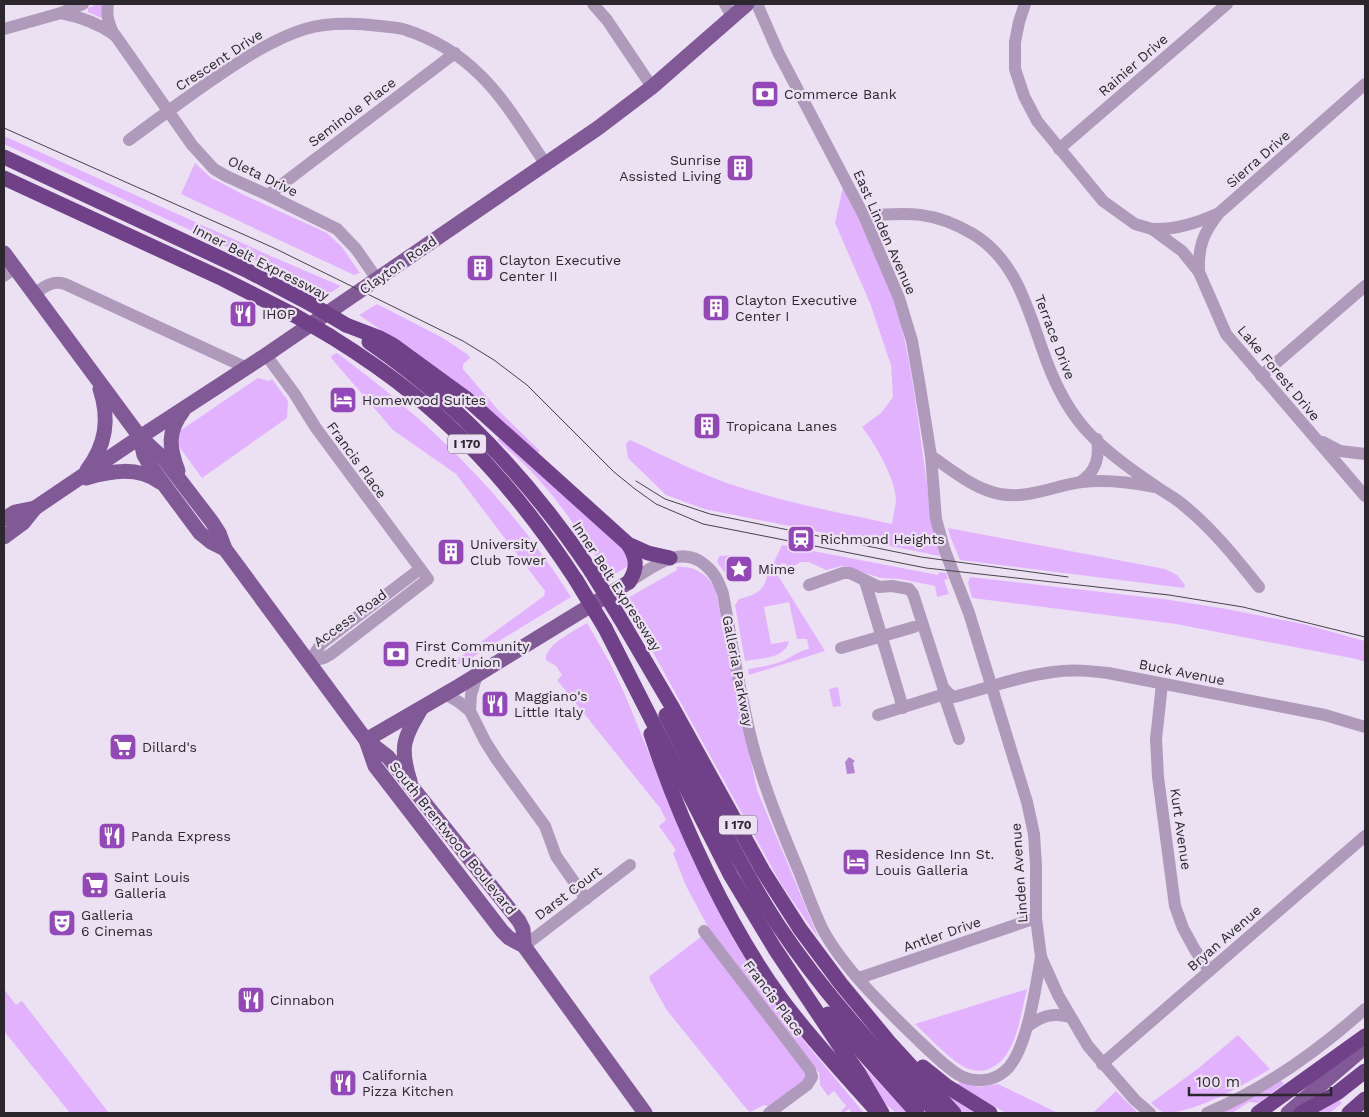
<svg xmlns="http://www.w3.org/2000/svg" width="1369" height="1117" font-family="'Work Sans',sans-serif">
	<style>
		.green { fill: #e3b2fe }
		.water { fill: #b584d0 }
		.lines { fill: none; stroke-linecap: round; stroke-linejoin: round }
		.minor { stroke: #af9abc; stroke-width: 12 }
		.major { stroke: #815997; stroke-width: 15 }
		.highway { stroke: #704188; stroke-width: 15 }
		.tram { stroke: #47424a; stroke-width: 1 }
		.highway-bridge { stroke: #704188; stroke-width: 15 }
		.labels { text-anchor: middle; stroke-width: 4.5; stroke-linejoin: round; paint-order: stroke }
		.shield { fill: #ece1f3; stroke: #655f68; stroke-width: 1 }
		.shield-label { font-size: 12px; font-weight: bold; fill: #2b272d }
		.street-label { font-size: 14px; fill: #2b272d; stroke: #ece1f3 }
		.poi-label { font-size: 14px; fill: #2b272d; stroke: #ece1f3; text-anchor: start }
	</style>
	<rect width="100%" height="100%" fill="#ece1f3"/>
	<g class="green">
		<polygon points="98,4 104,4 103,17 102,18 88,12 88,8"/>
		<polygon points="4,136 273,257 341,286 327,295 296,279 4,144"/>
		<polygon points="195,163 210,177 244,195 327,233 342,247 360,273 354,275 181,194"/>
		<path d="M843 187C867 237 895 287 905 342 914 384 919 427 925 470 929 499 932 528 940 556L704 509 666 495 628 458 626 444 630 440C665 456 701 475 739 487 789 503 841 513 892 524 893 516 895 508 896 501 896 479 875 444 862 427L881 413 893 397 891 365 870 303 835 223Z"/>
		<polygon points="377,304 443,338 467,354 470,358 463,364 463,369 499,411 540,451 538,453 438,369 359,315"/>
		<path d="M337 353C429 420 510 500 571 597L463 663 455 665 452 663 544 596 545 591 456 474 393 430 332 359 331 356Z"/>
		<polygon points="258,378 269,381 272,379 288,401 287,418 202,478 178,445 178,435 181,430"/>
		<path d="M501 437 626 550 630 565 610 577C584 539 559 499 526 466 517 457 507 449 497 440Z"/>
		<polygon points="948,528 1165,569 1177,575 1185,585 1184,588 960,560 950,536"/>
		<polygon points="782,545 938,575 939,572 946,573 948,579 944,580 949,594 937,597 935,586 900,579 881,578 842,566 826,570 809,562 801,562 790,568 784,563 777,566 774,562"/>
		<path d="M738 555C754 558 757 573 744 583L729 578 717 562 719 556Z"/>
		<path d="M772 564 776 569 783 565 785 568 777 574 825 651 749 675 748 671 749 669C759 667 770 666 780 662 791 658 798 651 809 649L807 639H797L789 602 764 607 771 644 789 641C785 659 761 658 745 661L735 605 739 599C751 596 762 593 766 580 768 574 769 569 772 564Z"/>
		<path d="M676 567C694 565 707 574 715 588L757 790 819 939 781 884 624 600 677 570Z"/>
		<polygon points="970,577 1163,599 1221,608 1303,624 1365,641 1365,662 1356,659 1176,624 972,598 968,583"/>
		<path d="M587 623 610 663 626 697 690 854 735 942 765 991 789 1023 864 1113H852L849 1109 843 1113 841 1111 846 1106 834 1091 828 1096 820 1085 819 1073 815 1067 707 925 686 886 673 853 676 850 659 826 666 820 660 808 557 680 562 675 556 666 546 660C544 645 576 630 587 623Z"/>
		<polygon points="838,687 841,706 833,707 829,689"/>
		<polygon points="702,936 807,1076 804,1082 769,1107 764,1105 750,1112 744,1106 666,1009 649,978 651,975"/>
		<polygon points="4,989 16,1005 22,1001 109,1113 70,1113 4,1031"/>
		<path d="M1027 989C1020 1015 1017 1061 986 1070 978 1072 968 1070 961 1065 945 1055 929 1037 915 1024Z"/>
		<path d="M1238 1035 1270 1069C1248 1083 1188 1117 1163 1112 1158 1110 1155 1106 1151 1103L1200 1067Z"/>
		<polygon points="851,1053 907,1113 896,1113 881,1100"/>
		<polygon points="1281,1080 1284,1084 1258,1103 1249,1102 1232,1113 1221,1113"/>
		<polygon points="959,1082 979,1087 998,1084 1058,1113 1006,1113 957,1085"/>
		<polygon points="1116,1091 1138,1113 1093,1113"/>
		<polygon points="943,1092 976,1113 960,1113"/>
		<polygon points="1338,1099 1342,1103 1330,1113 1314,1113"/>
	</g>
	<polygon class="water" points="849,757 855,761 853,763 855,773 847,774 845,762"/>
	<g class="lines">
		<g class="minor">
			<path d="M108 4C106 16 109 24 114 35"/>
			<polyline points="593,4 607,20 652,87"/>
			<polyline points="725,4 732,17"/>
			<polyline points="757,4 778,52 864,216 899,298 912,341 919,381 931,456 936,519 945,551 969,613 1027,802 1034,834 1036,866 1036,918 1041,957 1058,995 1088,1046 1135,1100 1150,1113"/>
			<polyline points="1025,4 1019,22 1015,42 1015,69 1024,96 1037,121 1103,201 1135,224 1152,229 1182,251 1199,272 1226,334 1365,496"/>
			<path d="M61 13C81 17 98 23 115 35L192 145 214 169 226 176 268 195 337 229 356 249 377 279"/>
			<polyline points="4,29 61,13 83,4"/>
			<path d="M129 140C156 120 182 101 209 82 239 62 270 40 305 29 329 22 355 23 380 26 388 27 398 27 406 30 434 39 459 54 480 75 506 100 525 134 545 163"/>
			<polyline points="1059,149 1227,4"/>
			<polyline points="268,195 455,53"/>
			<path d="M864 216C908 212 934 211 973 234 1019 262 1029 315 1047 362 1056 386 1069 411 1086 430 1103 449 1136 473 1157 487 1165 493 1174 497 1182 504 1212 528 1235 557 1259 587"/>
			<path d="M1152 229C1175 230 1195 224 1217 214"/>
			<path d="M1199 272C1198 247 1203 233 1219 213L1365 84"/>
			<polyline points="4,276 15,268"/>
			<path d="M34 294C44 287 52 280 65 284L247 368"/>
			<polyline points="266,355 294,393 316,428 428,579 331,654 324,658 309,662"/>
			<polyline points="1261,376 1365,286"/>
			<polyline points="1323,442 1340,451 1365,454"/>
			<path d="M931 456C949 468 968 484 989 491 1022 503 1051 486 1082 482 1107 479 1130 482 1154 487"/>
			<path d="M1080 482C1096 472 1100 458 1097 439"/>
			<polyline points="865,581 903,708"/>
			<path d="M629 582C652 568 680 543 705 565 715 573 719 582 723 594 732 644 740 694 752 742 764 788 782 831 800 874 807 892 814 912 823 930 844 969 886 1009 919 1041 931 1052 944 1066 959 1075 974 1083 992 1082 1005 1071 1027 1053 1036 985 1041 957"/>
			<path d="M809 585 843 573H850L879 587 892 586 909 589 913 594 943 687 948 693 954 697C987 688 1020 676 1053 672 1072 669 1090 671 1108 673L1325 715 1365 727"/>
			<polyline points="841,648 914,627"/>
			<polyline points="309,662 321,644 420,569"/>
			<polyline points="1162,684 1156,739 1158,777 1175,906 1183,928 1195,950 1209,970"/>
			<polyline points="445,694 459,702 470,711 485,741 497,760 545,826 556,856 586,899"/>
			<polyline points="944,695 959,739"/>
			<polyline points="470,711 471,695 477,675"/>
			<polyline points="878,715 948,693"/>
			<polyline points="704,931 810,1070 812,1077 807,1085 769,1113"/>
			<polyline points="524,946 630,865"/>
			<polyline points="859,978 1036,918"/>
			<path d="M1027 1027C1041 1016 1053 1012 1070 1017"/>
			<polyline points="1102,1064 1365,836"/>
			<path d="M1207 1113C1265 1089 1318 1051 1365 1009"/>
		</g>
		<g class="major">
			<polyline points="4,253 140,437 163,458 212,522 219,533 225,549 366,740 375,766 502,931 509,938 524,946 645,1113"/>
			<polyline points="140,437 144,455 151,467 200,533 211,542 225,549"/>
			<path d="M87 470C106 445 110 419 100 389"/>
			<path d="M178 471C169 447 167 432 183 411"/>
			<path d="M86 478C111 471 137 466 160 482"/>
			<polyline points="4,519 15,512 35,508"/>
			<polyline points="4,537 23,523 35,508 140,437 266,355 598,128 652,87 747,4"/>
			<polyline points="366,740 459,686 629,582"/>
			<polyline points="366,740 388,757 519,921 523,929 524,946"/>
			<path d="M410 781C399 747 404 738 421 709"/>
			<polyline points="1288,1113 1365,1047"/>
		</g>
		<g class="highway">
			<polyline points="4,157 248,271 311,304"/>
			<polyline points="4,178 223,279 294,315"/>
			<polyline points="346,325 380,338 393,345 467,399 628,544 648,553 670,558"/>
			<path d="M330 336C359 354 387 373 414 395 478 447 531 511 576 580"/>
			<path d="M369 342C458 403 531 482 591 571"/>
			<path d="M628 544C637 558 638 568 629 582"/>
			<polyline points="620,618 671,705 763,871 800,929 841,984 889,1042 954,1113"/>
			<polyline points="605,628 731,876 775,949 843,1051"/>
			<path d="M666 715C702 786 735 859 778 925 824 994 879 1055 937 1113"/>
			<path d="M651 734C680 822 728 926 782 1000 811 1039 844 1074 876 1110"/>
			<polyline points="828,1014 917,1113"/>
			<polyline points="923,1067 948,1087 990,1113"/>
			<polyline points="1258,1113 1365,1036"/>
			<polyline points="1301,1113 1337,1093 1365,1071"/>
			<polyline points="1349,1113 1365,1099"/>
		</g>
		<g class="tram">
			<polyline points="4,128 274,248 463,341 494,360 527,385 614,472 635,489 656,504 703,524 926,568 1169,595 1243,607 1365,637"/>
			<polyline points="636,481 665,499 710,514 921,557 1068,577"/>
		</g>
		<g class="highway-bridge">
			<polyline points="311,304 346,325"/>
			<polyline points="294,315 330,336"/>
			<polyline points="591,571 620,618"/>
			<polyline points="576,580 605,628"/>
			<polyline points="843,1051 858,1072 882,1113"/>
		</g>
	</g>
	<defs>
		<symbol id="bank-square" viewBox="-11 -11 22 22"><rect x="-9" y="-9" width="18" height="18" rx="4" fill="#9347b8" stroke="#ece1f3"/><path d="M-6-4H6V4H-6ZM0-2.3a2.3 2.3 0 1 0 0 4.6a2.3 2.3 0 1 0 0-4.6Z" fill="#fff"/></symbol>
		<symbol id="building-square" viewBox="-11 -11 22 22"><rect x="-9" y="-9" width="18" height="18" rx="4" fill="#9347b8" stroke="#ece1f3"/><path d="M-4-6H4V6H1V3H-1V6H-4ZM-2.5-4.3h1.7v1.8h-1.7ZM.8-4.3h1.7v1.8H.8ZM-2.5-1h1.7V.8h-1.7ZM.8-1h1.7V.8H.8Z" fill="#fff"/></symbol>
		<symbol id="restaurant-square" viewBox="-11 -11 22 22"><rect x="-9" y="-9" width="18" height="18" rx="4" fill="#9347b8" stroke="#ece1f3"/><path d="M-5-6h1v4h1v-4h1v4h1v-4h1v5L-1.5 .5V6h-2V.5L-5-1ZM5-6V6H3V1.5H1.5Q1.5-4 5-6Z" fill="#fff"/></symbol>
		<symbol id="hotel-square" viewBox="-11 -11 22 22"><rect x="-9" y="-9" width="18" height="18" rx="4" fill="#9347b8" stroke="#ece1f3"/><path d="M-6-4.5h1.5V1H6V5H4.5V3h-9V5H-6ZM-4 0a1.8 1.8 0 1 1 3.6 0ZM.5 0V-2.5h3Q6-2.5 6 0Z" fill="#fff"/></symbol>
		<symbol id="station-square" viewBox="-11 -11 22 22"><rect x="-9" y="-9" width="18" height="18" rx="4" fill="#9347b8" stroke="#ece1f3"/><path d="M-3-6H3Q5-6 5-4V2Q5 4 3 4L4.5 6H3L1.5 4h-3L-3 6H-4.5L-3 4Q-5 4-5 2V-4Q-5-6-3-6ZM-3.5-4v3h7v-3ZM-3.5 1v1.5H-2V1ZM2 1v1.5H3.5V1Z" fill="#fff"/></symbol>
		<symbol id="sight-square" viewBox="-11 -11 22 22"><rect x="-9" y="-9" width="18" height="18" rx="4" fill="#9347b8" stroke="#ece1f3"/><path d="M0-6L1.8-2.2L6-1.7L2.9 1.2L3.7 5.4L0 3.3L-3.7 5.4L-2.9 1.2L-6-1.7L-1.8-2.2Z" fill="#fff"/></symbol>
		<symbol id="supermarket-square" viewBox="-11 -11 22 22"><rect x="-9" y="-9" width="18" height="18" rx="4" fill="#9347b8" stroke="#ece1f3"/><path d="M-6-5.5h2.5l.6 2H6L4.5 2H-2.5L-4.4-4H-6ZM-1.5 3.2a1.3 1.3 0 1 0 .1 0ZM3 3.2a1.3 1.3 0 1 0 .1 0Z" fill="#fff"/></symbol>
		<symbol id="theatre-square" viewBox="-11 -11 22 22"><rect x="-9" y="-9" width="18" height="18" rx="4" fill="#9347b8" stroke="#ece1f3"/><path d="M-5-5.5Q0-4 5-5.5V0Q5 5 0 6Q-5 5-5 0ZM-3.3-2.5H-1v1.5H-3.3ZM1-2.5H3.3v1.5H1ZM-2.8 1Q0 5.5 2.8 1Z" fill="#fff"/></symbol>
	</defs>
	<g fill-rule="evenodd">
		<use href="#bank-square" x="749" y="78" width="32" height="32"/>
		<use href="#building-square" x="724" y="152" width="32" height="32"/>
		<use href="#building-square" x="464" y="252" width="32" height="32"/>
		<use href="#building-square" x="700" y="292" width="32" height="32"/>
		<use href="#restaurant-square" x="227" y="298" width="32" height="32"/>
		<use href="#hotel-square" x="327" y="384" width="32" height="32"/>
		<use href="#building-square" x="691" y="410" width="32" height="32"/>
		<use href="#station-square" x="785" y="523" width="32" height="32"/>
		<use href="#building-square" x="435" y="536" width="32" height="32"/>
		<use href="#sight-square" x="723" y="553" width="32" height="32"/>
		<use href="#bank-square" x="380" y="638" width="32" height="32"/>
		<use href="#restaurant-square" x="479" y="688" width="32" height="32"/>
		<use href="#supermarket-square" x="107" y="731" width="32" height="32"/>
		<use href="#restaurant-square" x="96" y="820" width="32" height="32"/>
		<use href="#hotel-square" x="840" y="846" width="32" height="32"/>
		<use href="#supermarket-square" x="79" y="869" width="32" height="32"/>
		<use href="#theatre-square" x="46" y="907" width="32" height="32"/>
		<use href="#restaurant-square" x="235" y="984" width="32" height="32"/>
		<use href="#restaurant-square" x="327" y="1067" width="32" height="32"/>
	</g>
	<g class="labels">
		<g class="shield">
			<rect x="448" y="434.5" width="38" height="19" rx="4"/>
			<rect x="719" y="815.5" width="38" height="19" rx="4"/>
		</g>
		<g class="shield-label">
			<text x="467" y="448">I 170</text>
			<text x="738" y="829">I 170</text>
		</g>
		<g class="street-label">
			<text transform="translate(219 60) rotate(-33)" y="5">Crescent Drive</text>
			<text transform="translate(1133 65) rotate(-41)" y="5">Rainier Drive</text>
			<text transform="translate(352 112) rotate(-37)" y="5">Seminole Place</text>
			<text transform="translate(1258 159) rotate(-41)" y="5">Sierra Drive</text>
			<text transform="translate(263 176) rotate(26)" y="5">Oleta Drive</text>
			<text transform="translate(885 232) rotate(66)" y="5">East Linden Avenue</text>
			<text transform="translate(261 262) rotate(27)" y="5">Inner Belt Expressway</text>
			<text transform="translate(398 265) rotate(-35)" y="5">Clayton Road</text>
			<text transform="translate(1055 337) rotate(69)" y="5">Terrace Drive</text>
			<text transform="translate(1279 373) rotate(50)" y="5">Lake Forest Drive</text>
			<text transform="translate(357 460) rotate(54)" y="5">Francis Place</text>
			<text transform="translate(617 586) rotate(57)" y="5">Inner Belt Expressway</text>
			<text transform="translate(350 618) rotate(-36)" y="5">Access Road</text>
			<text transform="translate(738 671) rotate(79)" y="5">Galleria Parkway</text>
			<text transform="translate(1182 672) rotate(11)" y="5">Buck Avenue</text>
			<text transform="translate(1181 829) rotate(82)" y="5">Kurt Avenue</text>
			<text transform="translate(453 838) rotate(51)" y="5">South Brentwood Boulevard</text>
			<text transform="translate(1019 873) rotate(-94)" y="5">Linden Avenue</text>
			<text transform="translate(568 893) rotate(-37)" y="5">Darst Court</text>
			<text transform="translate(942 934) rotate(-19)" y="5">Antler Drive</text>
			<text transform="translate(1224 938) rotate(-41)" y="5">Bryan Avenue</text>
			<text transform="translate(774 998) rotate(53)" y="5">Francis Place</text>
		</g>
		<g class="poi-label">
			<text x="784" y="99">Commerce Bank</text>
			<text x="721" y="165" text-anchor="end">Sunrise<tspan x="721" dy="16">Assisted Living</tspan></text>
			<text x="499" y="265">Clayton Executive<tspan x="499" dy="16">Center II</tspan></text>
			<text x="735" y="305">Clayton Executive<tspan x="735" dy="16">Center I</tspan></text>
			<text x="262" y="319">IHOP</text>
			<text x="362" y="405">Homewood Suites</text>
			<text x="726" y="431">Tropicana Lanes</text>
			<text x="820" y="544">Richmond Heights</text>
			<text x="470" y="549">University<tspan x="470" dy="16">Club Tower</tspan></text>
			<text x="758" y="574">Mime</text>
			<text x="415" y="651">First Community<tspan x="415" dy="16">Credit Union</tspan></text>
			<text x="514" y="701">Maggiano's<tspan x="514" dy="16">Little Italy</tspan></text>
			<text x="142" y="752">Dillard's</text>
			<text x="131" y="841">Panda Express</text>
			<text x="875" y="859">Residence Inn St.<tspan x="875" dy="16">Louis Galleria</tspan></text>
			<text x="114" y="882">Saint Louis<tspan x="114" dy="16">Galleria</tspan></text>
			<text x="81" y="920">Galleria<tspan x="81" dy="16">6 Cinemas</tspan></text>
			<text x="270" y="1005">Cinnabon</text>
			<text x="362" y="1080">California<tspan x="362" dy="16">Pizza Kitchen</tspan></text>
		</g>
	</g>
	<rect width="1369" height="1117" fill="none" stroke="#2b272d" stroke-width="10"/>
	<path d="M1189 1087v8h142v-8" fill="none" stroke="#2b272d" stroke-width="2.5"/>
	<text x="1196" y="1087" font-size="15" fill="#2b272d" stroke="#ece1f3" stroke-width="4" paint-order="stroke">100 m</text>
</svg>
